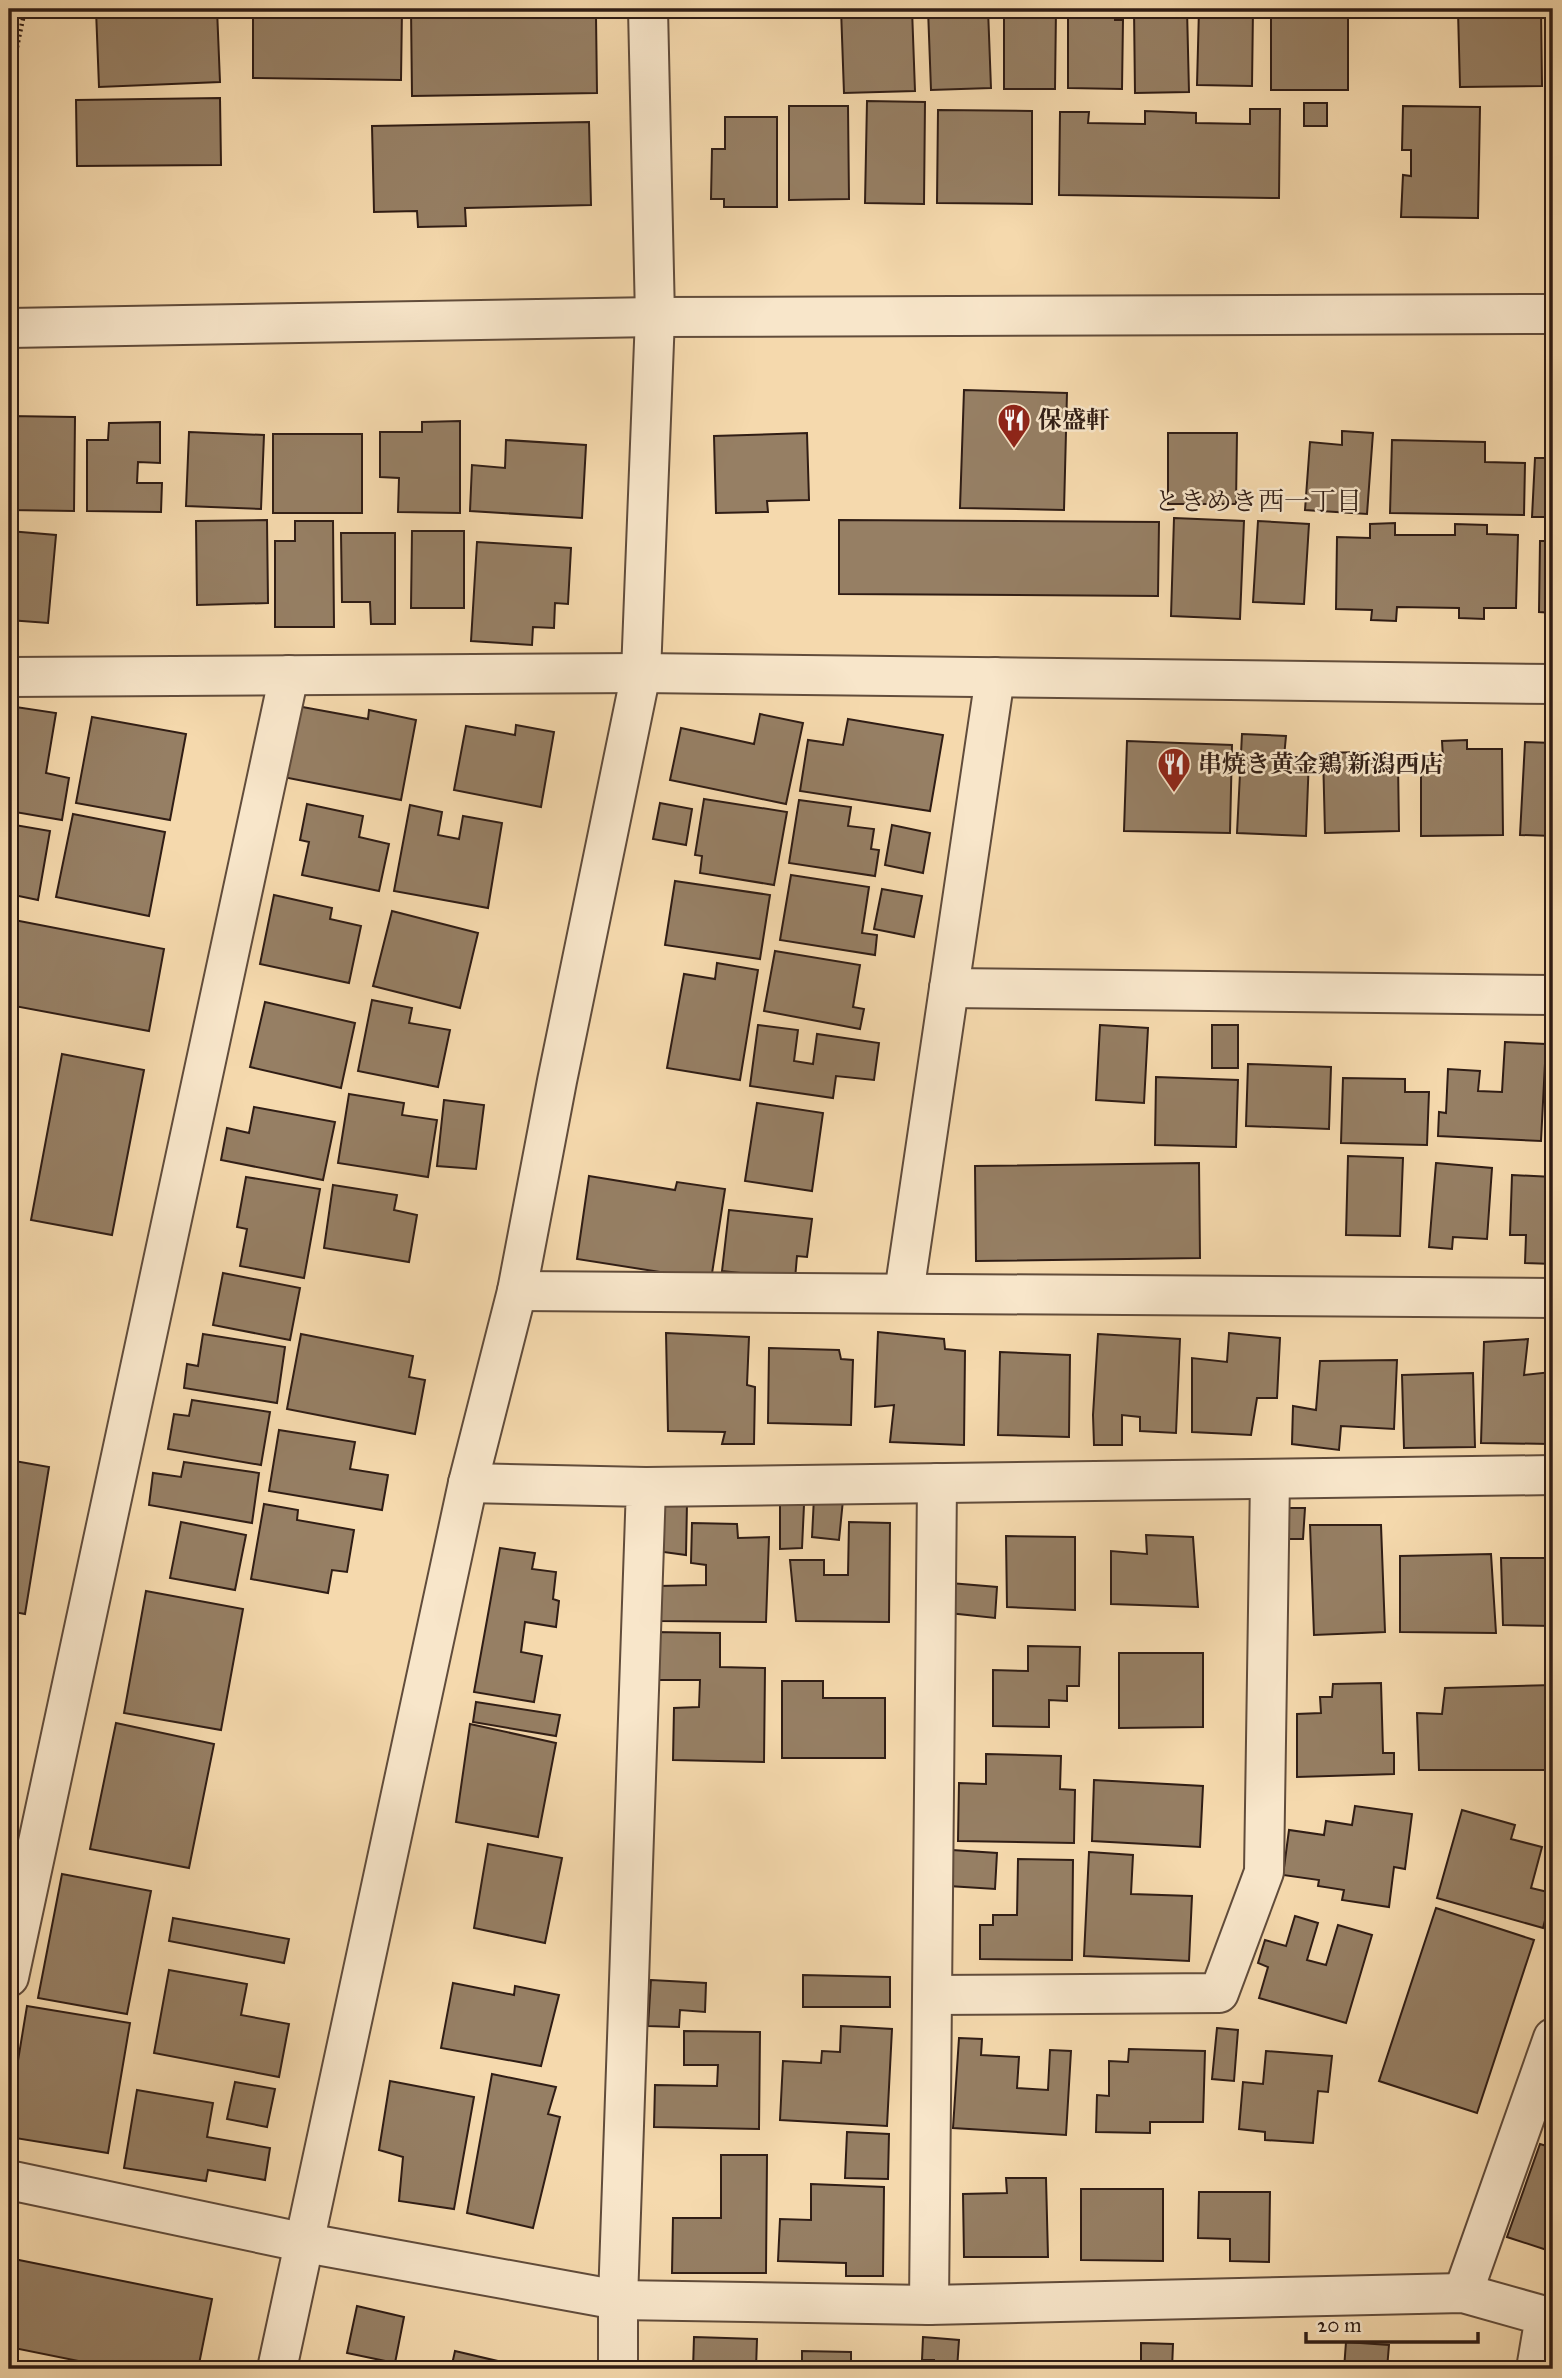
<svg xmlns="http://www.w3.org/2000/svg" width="1562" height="2378" font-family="'IM FELL Great Primer','Noto Serif JP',serif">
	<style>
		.building { fill: #967f64; stroke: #301d15; stroke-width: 2 }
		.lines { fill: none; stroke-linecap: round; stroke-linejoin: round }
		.minor-casing { stroke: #614c3b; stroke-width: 42 }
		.path { stroke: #301d15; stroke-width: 4.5; stroke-dasharray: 2 3.5; stroke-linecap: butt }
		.minor { stroke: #f8e6ca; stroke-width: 38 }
		.labels { text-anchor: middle; stroke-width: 5; stroke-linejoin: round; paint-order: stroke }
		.poi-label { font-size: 24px; font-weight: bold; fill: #301d15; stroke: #f8e6ca; text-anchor: start }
		.neighbourhood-label { font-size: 26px; fill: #301d15; stroke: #f8e6ca }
	</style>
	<rect width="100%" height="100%" fill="#f5d9ad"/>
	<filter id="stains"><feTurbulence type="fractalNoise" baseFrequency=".00286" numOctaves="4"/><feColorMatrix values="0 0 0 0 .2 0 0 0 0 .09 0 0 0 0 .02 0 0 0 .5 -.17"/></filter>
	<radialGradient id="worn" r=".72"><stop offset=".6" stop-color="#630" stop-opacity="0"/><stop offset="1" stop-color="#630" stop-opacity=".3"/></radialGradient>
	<g class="building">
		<polygon points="134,9 217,9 220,82 99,87 96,10"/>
		<polygon points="268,9 402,9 401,80 253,78 253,16 268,16"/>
		<polygon points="411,9 487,9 487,18 596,16 597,93 412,96"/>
		<polygon points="841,9 912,9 915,91 844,93"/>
		<polygon points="928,9 988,9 991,88 931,90"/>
		<polygon points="1004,9 1056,9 1055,89 1004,89"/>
		<polygon points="1068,9 1115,9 1115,20 1123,20 1122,89 1068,88"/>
		<polygon points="1134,9 1187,9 1189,92 1135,93"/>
		<polygon points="1199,9 1253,9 1252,86 1197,85"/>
		<rect x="1271" y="9" width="77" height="81"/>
		<polygon points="1541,10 1542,86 1460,87 1458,11"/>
		<polygon points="220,98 221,165 77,166 76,100"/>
		<polygon points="867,101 925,102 924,204 865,203"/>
		<rect x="1304" y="103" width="23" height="23"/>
		<polygon points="789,106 848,106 849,199 789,200"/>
		<polygon points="1403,106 1480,107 1478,218 1401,217 1403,175 1411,176 1411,150 1402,150"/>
		<polygon points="1250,109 1280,109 1279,198 1059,195 1060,112 1089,112 1088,123 1145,124 1145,111 1196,113 1196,123 1250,124"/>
		<polygon points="938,110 1032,111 1032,204 937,203"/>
		<polygon points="725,117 777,117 777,207 724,207 724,199 711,199 712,149 725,149"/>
		<polygon points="589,122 591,205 465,208 466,226 418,227 417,211 374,212 372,126"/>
		<polygon points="964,390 1067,393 1064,510 960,508"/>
		<polygon points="9,416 75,417 74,511 9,510"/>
		<polygon points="1550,418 1553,419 1553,517 1532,517 1535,458 1547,458"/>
		<polygon points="460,421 460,513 398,512 399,478 380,477 380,432 422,432 422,422"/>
		<polygon points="160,422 160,463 138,462 137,483 162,483 161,512 87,511 87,440 108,440 109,423"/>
		<polygon points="1342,431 1373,433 1367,514 1305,510 1310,442 1342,445"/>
		<polygon points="189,432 264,435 261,509 186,506"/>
		<polygon points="807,433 809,500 767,501 768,512 716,513 714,436"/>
		<polygon points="1168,433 1237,433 1236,504 1168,504"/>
		<rect x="273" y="434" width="89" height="79"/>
		<polygon points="506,440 586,445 582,518 470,511 472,465 505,468"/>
		<polygon points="1392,440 1485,442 1485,462 1525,463 1524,515 1390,513"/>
		<polygon points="1174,518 1244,521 1240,619 1171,616"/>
		<polygon points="267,520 268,603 197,605 196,521"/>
		<polygon points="839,520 1159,522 1158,596 839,594"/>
		<polygon points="295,521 333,521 334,627 275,627 275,541 295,541"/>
		<polygon points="1258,521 1309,524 1304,604 1253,602"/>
		<polygon points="1395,523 1395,535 1455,535 1455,524 1487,525 1487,534 1518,535 1516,608 1484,608 1484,619 1459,618 1459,608 1397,607 1396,621 1371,620 1372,610 1336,609 1337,537 1370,538 1370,524"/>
		<polygon points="9,531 56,535 48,623 9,620"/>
		<polygon points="412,531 464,531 464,608 411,608"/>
		<polygon points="341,533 395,533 395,624 371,624 370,602 342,602"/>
		<polygon points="1540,541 1553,541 1553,613 1539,612"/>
		<polygon points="477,542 571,548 568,604 555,603 554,628 533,627 532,645 471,641"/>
		<polygon points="9,706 56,713 46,773 69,778 62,820 9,811"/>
		<polygon points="297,706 368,719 369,710 416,720 401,800 278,776"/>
		<polygon points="760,714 803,723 786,804 670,780 681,728 754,744"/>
		<polygon points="92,717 186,734 170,820 76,803"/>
		<polygon points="848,719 943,735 930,811 800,791 808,740 843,745"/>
		<polygon points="516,725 554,732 541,807 454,790 466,726 515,735"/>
		<polygon points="1242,734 1286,736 1284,757 1309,757 1306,836 1237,833"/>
		<polygon points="1467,740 1467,749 1502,749 1503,835 1421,836 1421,759 1443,758 1442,741"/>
		<polygon points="1127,741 1232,745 1230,833 1124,831"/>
		<polygon points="1525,742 1553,743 1553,836 1520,835"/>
		<polygon points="1361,752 1361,763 1398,762 1399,831 1325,833 1323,753"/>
		<polygon points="704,799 787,812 774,885 700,873 702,856 695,855"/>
		<polygon points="799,800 851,807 848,826 874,829 871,849 879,850 875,876 789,863"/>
		<polygon points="660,803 692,809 686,845 653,839"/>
		<polygon points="307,804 363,816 359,837 389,844 379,891 302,875 309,842 300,840"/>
		<polygon points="410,805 442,812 438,835 459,839 463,816 502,823 488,908 394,891"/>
		<polygon points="73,814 165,832 149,916 56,897"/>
		<polygon points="9,824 50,831 38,900 9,894"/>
		<polygon points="892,825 930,833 923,873 885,865"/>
		<polygon points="791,875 869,887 862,933 877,935 875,955 780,940"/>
		<polygon points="675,881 770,895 760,959 665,945"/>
		<polygon points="882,889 922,896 914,937 874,929"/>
		<polygon points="274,895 332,908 330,919 361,926 349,983 260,964"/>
		<polygon points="392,911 478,933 460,1008 373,986"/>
		<polygon points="9,919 164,949 149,1031 9,1005"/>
		<polygon points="775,951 860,965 853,1007 864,1009 860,1029 764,1011"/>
		<polygon points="717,963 758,970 740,1080 667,1068 684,974 715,979"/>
		<polygon points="372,1000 412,1008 409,1023 450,1030 438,1087 358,1071"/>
		<polygon points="265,1002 355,1023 341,1088 250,1067"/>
		<polygon points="758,1025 798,1030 794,1061 813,1064 817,1034 879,1043 874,1080 836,1076 833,1098 750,1086"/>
		<polygon points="1100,1025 1148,1028 1144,1103 1096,1100"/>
		<rect x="1212" y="1025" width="26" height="43"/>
		<polygon points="1505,1042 1546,1044 1541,1141 1438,1136 1439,1112 1446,1113 1448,1069 1480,1071 1478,1091 1502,1092"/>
		<polygon points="62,1054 144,1070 112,1235 31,1220"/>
		<polygon points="1248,1064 1331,1067 1329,1129 1246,1126"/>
		<polygon points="1156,1077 1238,1080 1236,1147 1155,1145"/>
		<polygon points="1343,1078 1405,1079 1405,1092 1429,1092 1427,1145 1341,1143"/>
		<polygon points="349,1094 404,1103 402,1115 437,1120 428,1177 338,1163"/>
		<polygon points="444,1100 484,1105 476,1169 437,1166"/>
		<polygon points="757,1103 823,1113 812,1191 745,1181"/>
		<polygon points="254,1107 335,1122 323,1180 221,1160 227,1128 249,1133"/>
		<polygon points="1348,1156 1403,1158 1400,1236 1346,1235"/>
		<polygon points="1199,1163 1200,1258 976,1261 975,1166"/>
		<polygon points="1436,1163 1492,1168 1487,1239 1453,1237 1452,1249 1429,1247"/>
		<polygon points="1512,1175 1553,1177 1553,1264 1525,1263 1526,1235 1510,1235"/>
		<polygon points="589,1176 675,1190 677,1182 725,1189 711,1280 577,1259"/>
		<polygon points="246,1177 320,1189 304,1278 240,1266 247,1229 237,1227"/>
		<polygon points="333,1185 397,1195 394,1210 417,1215 409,1262 324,1248"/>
		<polygon points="729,1210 812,1219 807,1257 797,1256 795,1279 722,1271"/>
		<polygon points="223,1273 300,1288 290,1340 213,1325"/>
		<polygon points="878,1332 944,1339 945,1349 965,1351 964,1445 890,1442 894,1405 875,1407"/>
		<polygon points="666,1333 749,1337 747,1385 755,1387 754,1444 722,1444 725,1432 668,1431"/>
		<polygon points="1229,1333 1280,1338 1277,1398 1257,1398 1251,1435 1192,1432 1192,1358 1227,1362"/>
		<polygon points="203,1334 285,1347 277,1403 184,1388 187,1364 198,1366"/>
		<polygon points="301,1334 413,1356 409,1377 425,1380 415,1434 287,1409"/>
		<polygon points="1098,1334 1180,1339 1176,1433 1140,1431 1140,1417 1122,1415 1122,1445 1094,1445 1093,1415"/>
		<polygon points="1528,1339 1524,1375 1551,1372 1550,1444 1481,1443 1484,1342"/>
		<polygon points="769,1348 839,1350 841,1359 853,1360 851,1425 768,1423"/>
		<polygon points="1000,1352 1070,1355 1069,1437 998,1435"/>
		<polygon points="1397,1360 1394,1429 1341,1426 1339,1450 1292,1444 1293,1406 1316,1410 1320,1361"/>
		<polygon points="1473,1373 1475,1447 1404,1448 1402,1375"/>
		<polygon points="192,1400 270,1412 261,1465 168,1449 174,1414 189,1416"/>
		<polygon points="279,1430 355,1442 350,1469 388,1475 382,1510 269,1491"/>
		<polygon points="9,1460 49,1467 25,1614 9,1611"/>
		<polygon points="184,1462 259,1473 252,1523 149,1505 153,1473 181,1477"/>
		<polygon points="814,1497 843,1500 839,1540 812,1537"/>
		<polygon points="660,1500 687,1502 686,1555 656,1551"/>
		<polygon points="780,1503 804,1505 802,1548 780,1549"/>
		<polygon points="264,1504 298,1510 297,1520 354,1530 347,1572 332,1570 328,1593 251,1579"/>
		<polygon points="1277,1508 1305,1508 1303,1539 1277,1539"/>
		<polygon points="181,1522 246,1535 235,1590 170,1578"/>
		<polygon points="849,1522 890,1523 889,1622 796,1621 790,1560 824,1560 824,1575 848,1575"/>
		<polygon points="692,1523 737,1524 738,1538 769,1537 766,1622 659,1621 658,1586 706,1585 706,1565 691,1563"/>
		<polygon points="1310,1525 1381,1525 1385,1632 1314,1635"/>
		<polygon points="1146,1535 1193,1537 1198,1607 1111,1604 1111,1551 1147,1554"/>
		<polygon points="1006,1536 1075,1537 1075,1610 1007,1607"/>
		<polygon points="500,1548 535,1553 532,1569 556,1572 553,1599 559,1601 556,1627 525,1622 521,1652 542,1656 534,1702 474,1692"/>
		<polygon points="1491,1554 1496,1633 1400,1632 1400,1556"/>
		<polygon points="1501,1558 1553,1558 1553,1626 1503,1625"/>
		<polygon points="950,1583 997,1587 995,1618 949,1613"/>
		<polygon points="146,1591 243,1609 221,1730 124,1713"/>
		<polygon points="653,1632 720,1633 720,1667 765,1668 764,1762 673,1760 674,1708 699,1707 700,1680 652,1680"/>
		<polygon points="1028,1646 1080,1647 1079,1686 1067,1686 1067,1701 1049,1700 1049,1727 993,1726 993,1670 1028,1671"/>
		<polygon points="1119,1653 1203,1653 1203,1727 1119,1728"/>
		<polygon points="782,1681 823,1681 823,1698 885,1698 885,1758 782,1758"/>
		<polygon points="1381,1683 1383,1753 1394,1753 1394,1774 1297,1777 1297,1714 1321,1713 1320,1697 1332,1697 1333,1684"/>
		<polygon points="1553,1685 1553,1770 1419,1770 1417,1713 1442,1714 1445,1688"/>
		<polygon points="476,1702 560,1715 556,1736 473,1722"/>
		<polygon points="116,1723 214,1744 189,1868 90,1849"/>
		<polygon points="470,1724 556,1743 538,1837 456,1822"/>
		<polygon points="986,1754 1061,1756 1060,1789 1075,1790 1074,1843 958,1841 959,1783 986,1784"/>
		<polygon points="1094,1780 1203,1786 1200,1847 1092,1841"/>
		<polygon points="1355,1806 1412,1814 1405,1869 1394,1867 1389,1907 1342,1900 1344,1890 1318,1886 1319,1880 1283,1875 1289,1830 1324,1835 1326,1821 1352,1825"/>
		<polygon points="1462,1810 1515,1825 1511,1839 1542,1847 1531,1888 1552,1893 1543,1928 1437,1898"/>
		<polygon points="488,1844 562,1858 545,1943 474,1928"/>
		<polygon points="952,1850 997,1853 995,1889 949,1886"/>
		<polygon points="1089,1852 1133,1855 1131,1894 1192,1896 1189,1961 1084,1956"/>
		<polygon points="1018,1859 1073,1860 1072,1960 980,1959 980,1925 993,1925 993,1915 1017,1915"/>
		<polygon points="62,1874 151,1891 127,2014 38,1998"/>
		<polygon points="1436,1908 1534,1940 1477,2113 1379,2081"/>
		<polygon points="1295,1916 1318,1923 1307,1960 1326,1965 1338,1925 1372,1935 1346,2023 1259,1998 1268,1967 1258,1963 1265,1940 1286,1946"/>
		<polygon points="173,1918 289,1939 284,1963 169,1941"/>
		<polygon points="169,1970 247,1984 241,2015 289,2024 279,2077 154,2053"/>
		<polygon points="803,1975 890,1977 890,2007 803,2007"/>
		<polygon points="651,1980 706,1983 705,2012 680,2010 679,2027 648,2026"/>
		<polygon points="453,1983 514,1995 515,1986 559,1995 541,2066 441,2048"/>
		<polygon points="27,2006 130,2023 108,2153 9,2137 9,2115"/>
		<polygon points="841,2026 892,2029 887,2126 780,2120 783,2061 821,2063 822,2051 840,2052"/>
		<polygon points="1217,2028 1238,2030 1234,2081 1212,2079"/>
		<polygon points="684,2031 760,2032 759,2129 654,2127 655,2085 717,2086 718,2065 684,2065"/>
		<polygon points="959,2038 982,2039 981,2055 1019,2057 1017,2088 1048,2090 1050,2050 1071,2051 1066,2135 953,2128"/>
		<polygon points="1129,2049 1205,2051 1203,2122 1150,2122 1150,2133 1096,2132 1097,2095 1109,2096 1109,2061 1128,2062"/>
		<polygon points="1266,2051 1332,2056 1328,2092 1318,2091 1313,2143 1265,2140 1265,2132 1239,2129 1243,2082 1263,2084"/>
		<polygon points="492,2074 556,2087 548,2114 560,2117 533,2228 467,2213"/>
		<polygon points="390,2081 474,2097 454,2209 399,2201 403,2157 379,2150"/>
		<polygon points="235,2082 275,2089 267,2127 227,2119"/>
		<polygon points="137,2090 213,2103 207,2137 270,2148 265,2180 208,2170 206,2181 124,2168"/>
		<polygon points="847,2132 889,2134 888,2179 845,2178"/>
		<polygon points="1540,2144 1553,2148 1553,2252 1507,2237"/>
		<polygon points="721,2155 767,2155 766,2273 672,2273 673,2218 721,2218"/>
		<polygon points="1006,2178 1046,2178 1048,2257 964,2257 963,2194 1007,2193"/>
		<polygon points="811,2184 884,2187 883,2276 846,2276 846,2263 778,2261 780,2219 811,2220"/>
		<polygon points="1081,2189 1163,2189 1163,2261 1081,2260"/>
		<polygon points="1199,2192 1270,2192 1269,2262 1230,2261 1230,2239 1198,2238"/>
		<polygon points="9,2258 212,2299 198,2369 118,2369 9,2347"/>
		<polygon points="357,2306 404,2317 395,2363 347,2353"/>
		<polygon points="694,2337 757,2339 756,2369 693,2369"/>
		<polygon points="923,2337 959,2340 957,2369 934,2369 934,2360 922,2360"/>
		<polygon points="1346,2342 1389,2345 1387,2369 1344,2369"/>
		<polygon points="1141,2343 1173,2344 1172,2369 1141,2369"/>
		<polygon points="455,2351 532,2369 451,2369"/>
		<polygon points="802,2351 851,2352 851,2369 789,2369 802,2368"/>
		<polygon points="1286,2364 1330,2365 1330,2369 1286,2369"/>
		<polygon points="900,2365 926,2366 926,2369 900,2369"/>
	</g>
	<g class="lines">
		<defs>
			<g id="minor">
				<polyline points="9,328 655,317 1553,314"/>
				<polyline points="9,677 641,673 1553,684"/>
				<polyline points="949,988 1553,995"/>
				<polyline points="517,1291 1553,1298"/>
				<polyline points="904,1293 995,677"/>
				<polyline points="468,1483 646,1487 618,2300 618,2369"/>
				<polyline points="646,1487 1553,1475"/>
				<polyline points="9,1977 289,675"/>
				<polyline points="933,1995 1219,1993 1264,1872 1270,1479"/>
				<polyline points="9,2180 306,2243 618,2300 929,2305 1463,2293 1545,2316 1536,2369"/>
				<polyline points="1463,2293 1553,2038"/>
				<polyline points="929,2305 937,1483"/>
				<polyline points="277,2369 468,1483 517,1291 557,1081 641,673 655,317 648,9"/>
			</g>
		</defs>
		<use href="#minor" class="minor-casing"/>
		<polyline class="path" points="9,85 25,9"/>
		<use href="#minor" class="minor"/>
	</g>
	<defs>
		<symbol id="restaurant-pin" viewBox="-11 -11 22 30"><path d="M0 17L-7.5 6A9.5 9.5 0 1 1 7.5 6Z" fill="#8f2418" stroke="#f8e6ca"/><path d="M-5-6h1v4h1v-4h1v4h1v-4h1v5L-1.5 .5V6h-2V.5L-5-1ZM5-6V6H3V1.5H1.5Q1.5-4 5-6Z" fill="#fff"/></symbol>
	</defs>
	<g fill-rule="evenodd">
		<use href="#restaurant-pin" x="995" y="401" width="38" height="52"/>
		<use href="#restaurant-pin" x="1155" y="745" width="38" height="52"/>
	</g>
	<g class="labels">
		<g class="poi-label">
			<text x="1038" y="428">保盛軒</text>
			<text x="1198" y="772">串焼き黄金鶏 新潟西店</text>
		</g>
		<g class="neighbourhood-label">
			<text x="1258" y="510">ときめき西一丁目</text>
		</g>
	</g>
	<rect width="1562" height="2378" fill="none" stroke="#f5d9ad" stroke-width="35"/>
	<rect x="10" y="10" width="1541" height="2357" fill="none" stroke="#301d15" stroke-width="3.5"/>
	<rect x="18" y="18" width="1527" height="2343" fill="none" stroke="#301d15" stroke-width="2"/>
	<path d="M1306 2332v10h172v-10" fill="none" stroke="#301d15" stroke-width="3.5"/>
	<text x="1317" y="2332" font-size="21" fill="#301d15" stroke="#f8e6ca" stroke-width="5" paint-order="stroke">20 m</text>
	<rect width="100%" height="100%" filter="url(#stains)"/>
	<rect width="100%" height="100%" fill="url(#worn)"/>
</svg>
